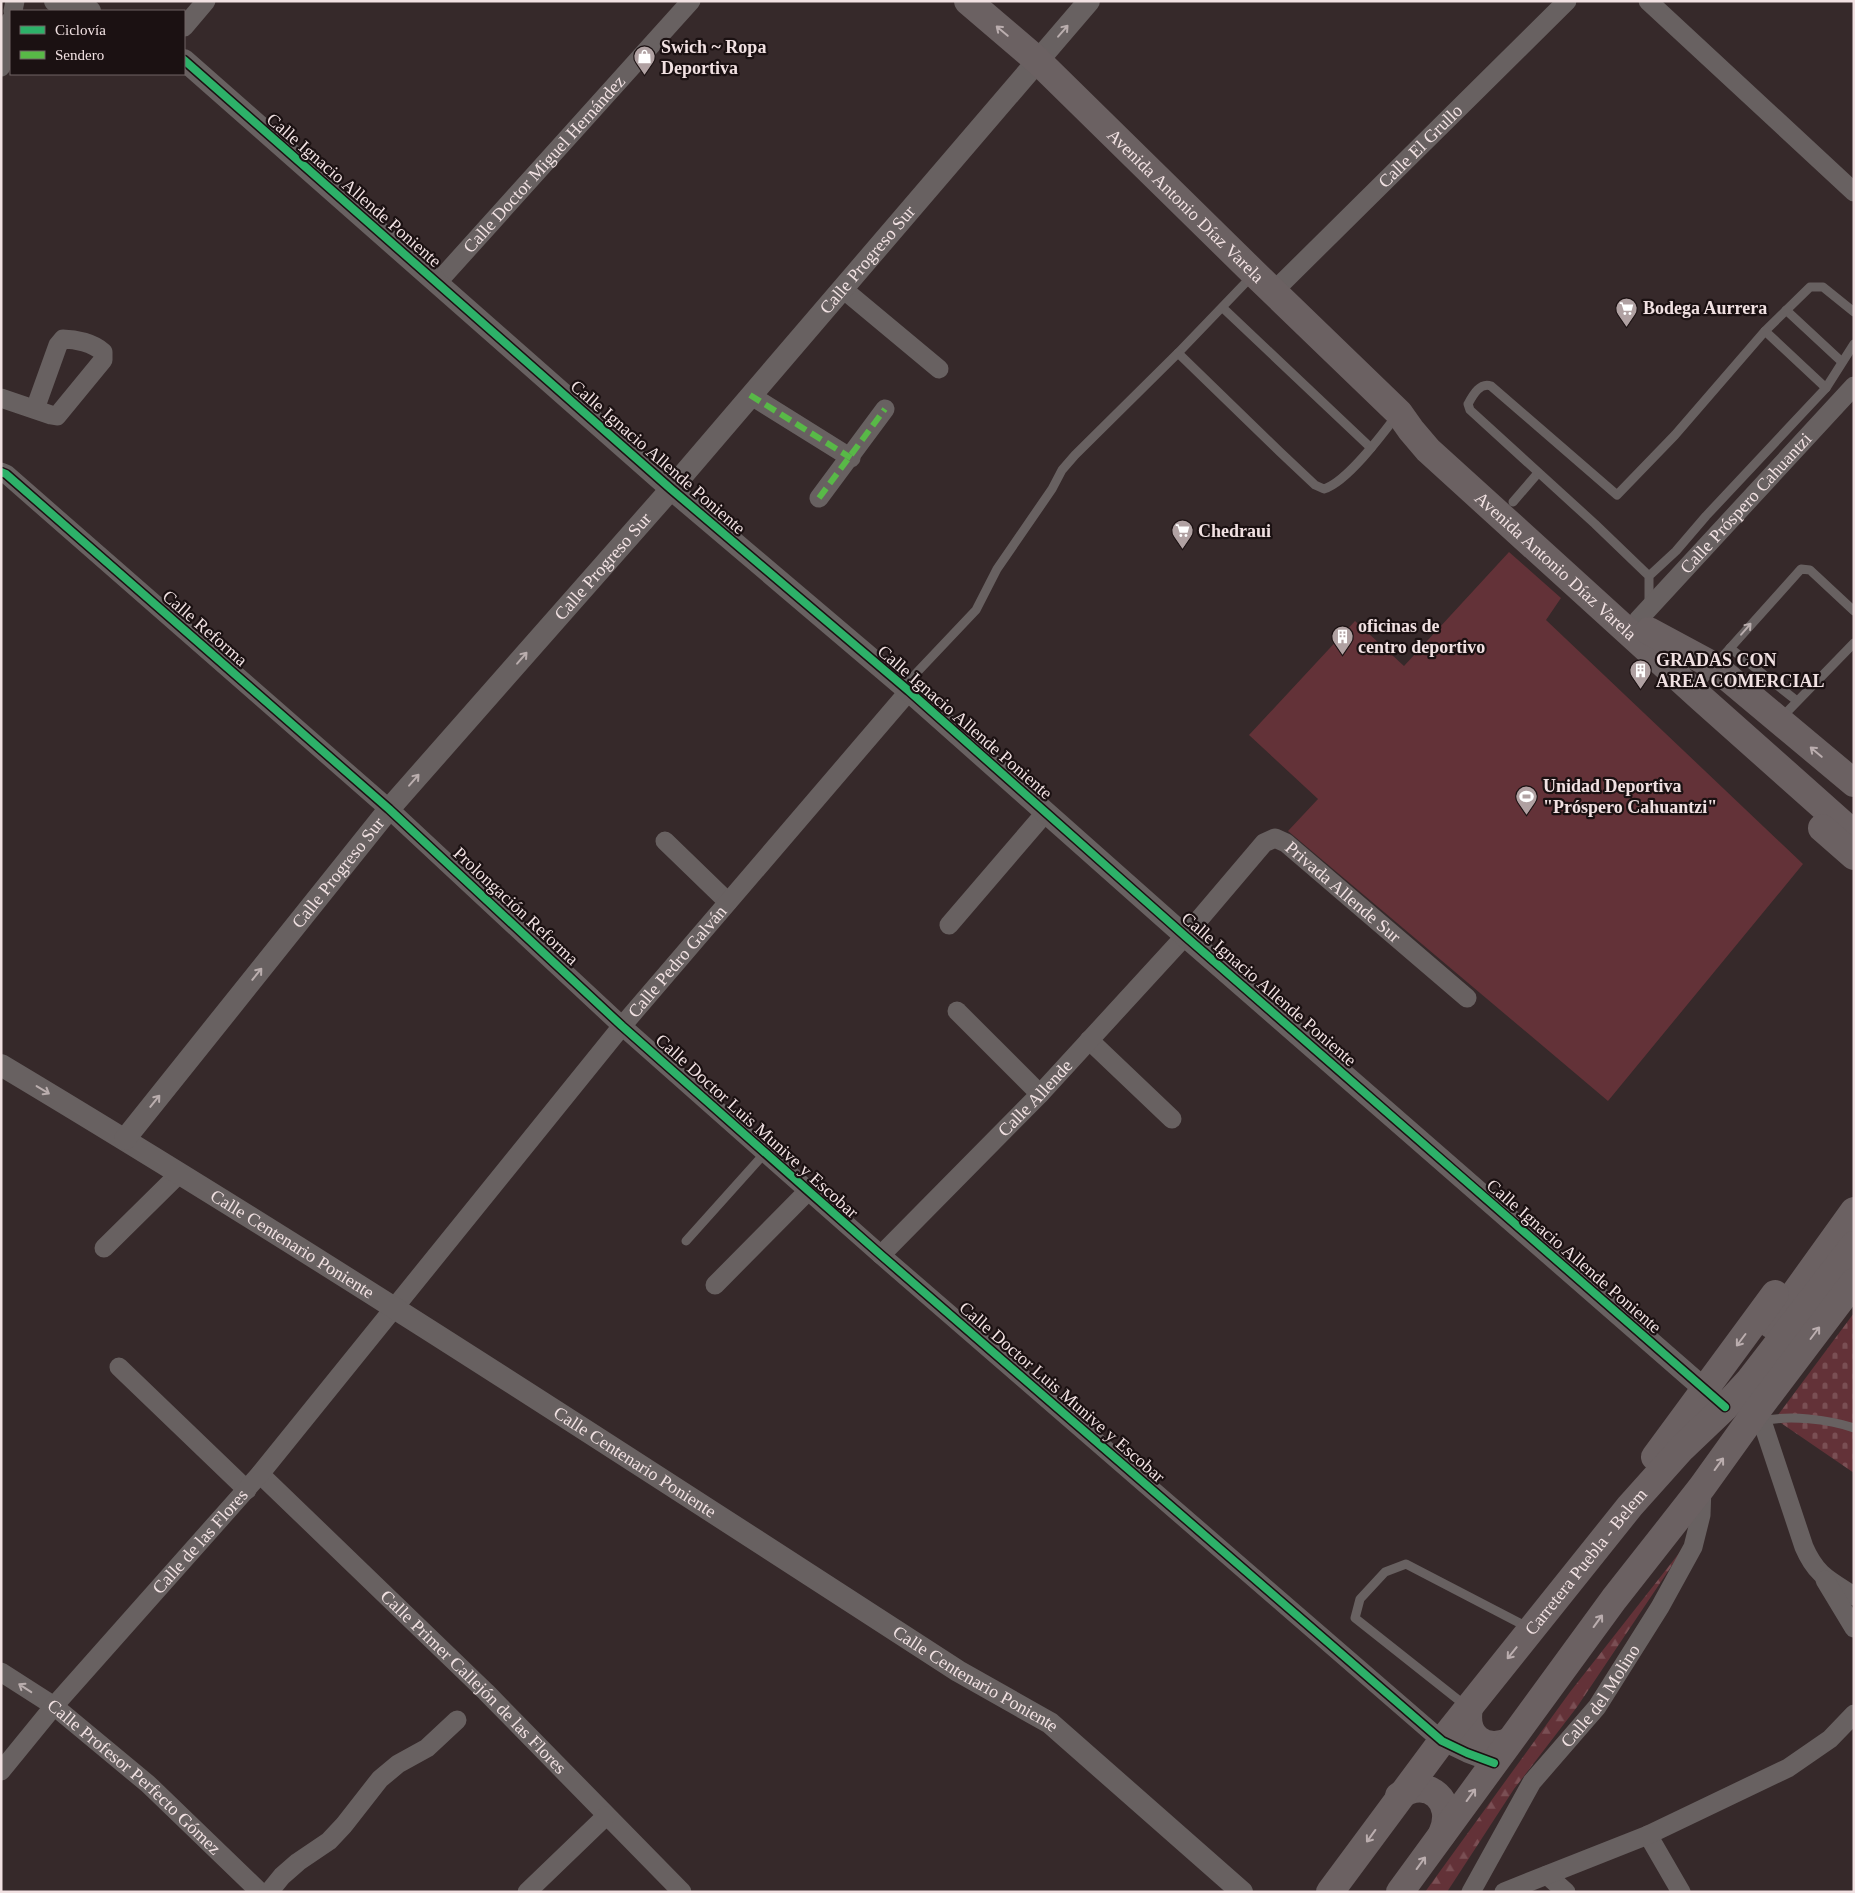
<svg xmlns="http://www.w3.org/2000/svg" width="1855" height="1893" font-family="Georgia,serif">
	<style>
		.grass { fill: #633238 }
		.forest { fill: url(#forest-firs) }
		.cemetery { fill: url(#cemetery-stones) }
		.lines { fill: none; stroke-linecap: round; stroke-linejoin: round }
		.service { stroke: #686161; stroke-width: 9 }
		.minor { stroke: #686161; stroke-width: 19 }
		.tertiary { stroke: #686161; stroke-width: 22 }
		.primary { stroke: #6b6162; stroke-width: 28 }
		.quiet { stroke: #58b947; stroke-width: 6; stroke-dasharray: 12 6; stroke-linecap: butt }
		.cycleway-casing { stroke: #1b1112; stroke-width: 11 }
		.cycleway { stroke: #2db169; stroke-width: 8 }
		.oneway { stroke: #bbaeaf }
		.oneway2 { stroke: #baaeae }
		.labels { text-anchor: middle; stroke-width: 4.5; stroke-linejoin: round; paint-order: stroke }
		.poi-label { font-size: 18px; font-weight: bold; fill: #f1e1e2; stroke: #1b1112; text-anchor: start }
		.street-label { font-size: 18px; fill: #f1e1e2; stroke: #1b1112 }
	</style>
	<defs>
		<pattern id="forest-firs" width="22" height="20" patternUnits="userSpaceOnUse" patternTransform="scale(1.25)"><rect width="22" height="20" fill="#633238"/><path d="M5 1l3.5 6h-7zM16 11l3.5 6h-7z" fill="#7a4f54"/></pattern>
		<pattern id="cemetery-stones" width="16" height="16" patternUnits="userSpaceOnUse" patternTransform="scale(1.25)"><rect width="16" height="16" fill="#633238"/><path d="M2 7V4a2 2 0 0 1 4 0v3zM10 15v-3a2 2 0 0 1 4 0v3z" fill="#7a4f54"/></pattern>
	</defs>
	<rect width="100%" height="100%" fill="#36292a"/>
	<polygon class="grass" points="1509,552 1561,598 1546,620 1803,864 1608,1101 1288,831 1318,799 1249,735 1355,621 1404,666"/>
	<polygon class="forest" points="1687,1543 1577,1707 1514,1789 1447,1892 1425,1892 1570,1692"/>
	<polygon class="cemetery" points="1854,1313 1854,1473 1775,1419"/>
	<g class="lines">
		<g class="service">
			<polyline points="1223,308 1371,448"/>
			<polyline points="1786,310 1842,362"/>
			<polyline points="1765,331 1810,287 1823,287 1854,312"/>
			<polyline points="1178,353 1252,276"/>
			<polyline points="1826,388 1854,344"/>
			<polyline points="1513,502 1538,473"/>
			<path d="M1649 576 1676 551 1706 516 1826 388 1765 331 1675 435 1617 495 1491 386C1480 382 1473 395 1468 404L1470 410 1595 524 1649 576V606"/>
			<polyline points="1730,648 1797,701"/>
			<polyline points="1704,679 1714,666 1801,569 1810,570 1854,611"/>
			<path d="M904 686 976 610 997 569 1052 489 1062 470 1075 455 1178 353 1280 452 1315 485 1324 489C1347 482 1382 435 1397 415"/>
			<polyline points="1781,718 1854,643"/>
			<polyline points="686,1241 765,1153"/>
			<path d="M1762 1421C1789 1415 1828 1419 1854 1428"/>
			<polyline points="1466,1706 1355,1618 1360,1599 1385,1572 1406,1564 1529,1628"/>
		</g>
		<g class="minor">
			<polyline points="1648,1 1854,192"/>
			<polyline points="13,11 15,1"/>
			<polyline points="184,27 206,1"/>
			<polyline points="1,67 11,20"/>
			<path id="s1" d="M437 283 691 1"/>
			<polyline points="843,289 939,369"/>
			<path id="s2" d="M1274 291 1567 1"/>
			<polyline points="750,395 851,458"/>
			<path d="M1 398 51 415 57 416 103 360V352C93 343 76 339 63 339L58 345 35 409"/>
			<polyline points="1,472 6,474 389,809 622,1026 881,1255 1442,1741 1467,1753 1494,1763"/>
			<polyline points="819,498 885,409"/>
			<path id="s3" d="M1638 620 1854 386"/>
			<polyline points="665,841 728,902"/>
			<polyline points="949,925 1046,812"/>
			<polyline points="957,1011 1040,1094"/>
			<polyline points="1089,1040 1172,1119"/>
			<polyline points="104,1248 180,1173"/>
			<path id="s4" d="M881 1255 1040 1094 1185 936 1264 843 1275 838 1286 843 1467 998"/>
			<polyline points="715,1285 808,1191"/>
			<polyline points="119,1367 247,1490"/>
			<path d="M1758 1409 1804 1547C1816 1575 1829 1580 1854 1596"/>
			<path id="s5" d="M260 1474 486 1692 682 1892"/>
			<polyline points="1825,1580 1854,1628"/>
			<path id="s6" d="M1 1672 54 1706 148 1784 260 1892"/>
			<path id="s7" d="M1 1771 54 1706 260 1474 622 1026 909 691"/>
			<polyline points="1648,1835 1681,1892"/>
			<polyline points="1547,1875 1566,1892"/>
			<polyline points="269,1892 282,1876 298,1862 329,1841 344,1825 380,1779 398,1764 427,1748 457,1720"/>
			<polyline points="527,1892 606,1816"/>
			<path id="s8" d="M1471 1892 1532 1782 1597 1707 1660 1607 1693 1547 1701 1515 1702 1487"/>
			<polyline points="1504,1892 1648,1835 1788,1768 1830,1739 1854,1714"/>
		</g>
		<g class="tertiary">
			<polyline points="55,1 90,11"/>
			<polyline points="184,60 671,489 909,691 1185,936 1717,1400"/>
			<path id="s9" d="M1 1065C325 1259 641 1466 958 1671L1050 1723 1242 1892"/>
			<path id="s10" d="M125 1139 389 809 671 489 1089 1"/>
		</g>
		<g class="primary">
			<path id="s11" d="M968 1 1037 60 1254 273 1399 413 1411 430 1428 450 1701 698 1854 834"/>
			<polyline points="1649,631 1714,666 1854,783"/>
			<polyline points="1822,828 1854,856"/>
			<polyline points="1772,1325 1854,1211"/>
			<polyline points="1655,1457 1775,1294"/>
			<path d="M1469 1708C1464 1735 1482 1752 1509 1742"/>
			<path d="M1399 1796C1428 1775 1457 1802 1442 1834"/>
			<path id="s12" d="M1330 1892 1442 1741 1630 1506 1682 1448 1725 1407 1749 1381 1854 1245"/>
			<polyline points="1400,1892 1614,1599 1702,1487 1758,1409 1854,1282"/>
		</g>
		<g class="quiet">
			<polyline points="750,395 851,458"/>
			<polyline points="819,498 885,409"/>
		</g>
		<defs>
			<g id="cycleway">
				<polyline points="184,60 671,489 909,691 1185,936 1725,1407"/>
				<polyline points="1,472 6,474 389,809 622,1026 881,1255 1442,1741 1467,1753 1494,1763"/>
			</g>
		</defs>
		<use href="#cycleway" class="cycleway-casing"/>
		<use href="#cycleway" class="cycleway"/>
	</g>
	<defs><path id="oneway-shaft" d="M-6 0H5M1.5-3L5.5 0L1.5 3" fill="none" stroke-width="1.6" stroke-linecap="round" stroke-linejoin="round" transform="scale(1.25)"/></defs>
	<g class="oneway">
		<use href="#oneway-shaft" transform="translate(1002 31) rotate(-140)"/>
		<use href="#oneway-shaft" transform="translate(1816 752) rotate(-140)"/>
		<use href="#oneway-shaft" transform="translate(1815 1333) rotate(-53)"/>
		<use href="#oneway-shaft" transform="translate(1741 1340) rotate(127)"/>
		<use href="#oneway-shaft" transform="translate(1719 1464) rotate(-54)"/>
		<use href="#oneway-shaft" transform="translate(1598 1621) rotate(-54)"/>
		<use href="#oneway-shaft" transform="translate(1512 1653) rotate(129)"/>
		<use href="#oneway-shaft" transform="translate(1471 1795) rotate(-54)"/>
		<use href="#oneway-shaft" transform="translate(1371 1836) rotate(126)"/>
		<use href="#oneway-shaft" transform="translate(1421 1863) rotate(-54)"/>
	</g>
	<g class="oneway2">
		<use href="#oneway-shaft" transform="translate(1063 31) rotate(-49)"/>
		<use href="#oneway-shaft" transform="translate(1746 629) rotate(-49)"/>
		<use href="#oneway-shaft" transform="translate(522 658) rotate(-49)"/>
		<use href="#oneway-shaft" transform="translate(414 780) rotate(-49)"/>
		<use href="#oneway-shaft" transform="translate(257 974) rotate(-51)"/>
		<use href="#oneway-shaft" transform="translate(43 1090) rotate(31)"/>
		<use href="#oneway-shaft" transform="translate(155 1101) rotate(-51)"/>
		<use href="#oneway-shaft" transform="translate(25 1688) rotate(-147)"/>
	</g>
	<defs>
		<symbol id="shop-pin" viewBox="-11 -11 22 30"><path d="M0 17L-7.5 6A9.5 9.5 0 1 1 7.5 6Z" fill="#b0a1a2" stroke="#1b1112"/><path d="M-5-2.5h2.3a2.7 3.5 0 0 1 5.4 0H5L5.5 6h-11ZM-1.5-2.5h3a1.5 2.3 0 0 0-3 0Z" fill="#fff"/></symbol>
		<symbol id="supermarket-pin" viewBox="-11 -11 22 30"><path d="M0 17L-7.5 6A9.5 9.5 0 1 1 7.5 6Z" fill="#b0a1a2" stroke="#1b1112"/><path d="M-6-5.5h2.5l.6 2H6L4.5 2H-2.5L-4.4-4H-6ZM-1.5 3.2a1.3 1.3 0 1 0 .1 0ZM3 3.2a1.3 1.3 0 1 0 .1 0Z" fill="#fff"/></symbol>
		<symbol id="building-pin" viewBox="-11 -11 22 30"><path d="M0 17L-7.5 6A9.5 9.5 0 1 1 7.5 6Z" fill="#b0a1a2" stroke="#1b1112"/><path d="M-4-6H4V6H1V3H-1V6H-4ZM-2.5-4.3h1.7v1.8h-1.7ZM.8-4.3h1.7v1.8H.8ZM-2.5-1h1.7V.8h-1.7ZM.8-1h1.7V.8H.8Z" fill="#fff"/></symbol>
		<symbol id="stadium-pin" viewBox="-11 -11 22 30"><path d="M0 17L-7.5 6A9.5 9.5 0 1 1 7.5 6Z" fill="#b0a1a2" stroke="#1b1112"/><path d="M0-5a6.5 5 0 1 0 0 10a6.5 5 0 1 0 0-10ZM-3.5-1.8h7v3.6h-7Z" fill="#fff"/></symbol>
	</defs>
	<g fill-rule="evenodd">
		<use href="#shop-pin" x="632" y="44" width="25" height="34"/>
		<use href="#supermarket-pin" x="1614" y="296" width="25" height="34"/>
		<use href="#supermarket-pin" x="1170" y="518" width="25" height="34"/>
		<use href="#building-pin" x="1330" y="624" width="25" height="34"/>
		<use href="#building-pin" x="1628" y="658" width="25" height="34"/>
		<use href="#stadium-pin" x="1514" y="784" width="25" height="34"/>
	</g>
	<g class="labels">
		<g class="poi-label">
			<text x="661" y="53">Swich ~ Ropa<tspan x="661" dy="21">Deportiva</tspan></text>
			<text x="1643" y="314">Bodega Aurrera</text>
			<text x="1198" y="537">Chedraui</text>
			<text x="1358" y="632">oficinas de<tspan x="1358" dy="21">centro deportivo</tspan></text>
			<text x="1656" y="666">GRADAS CON<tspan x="1656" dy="21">AREA COMERCIAL</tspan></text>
			<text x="1543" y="792">Unidad Deportiva<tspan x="1543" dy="21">"Próspero Cahuantzi"</tspan></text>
		</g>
		<g class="street-label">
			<text dy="6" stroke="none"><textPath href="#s2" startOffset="206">Calle El Grullo</textPath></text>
			<text dy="6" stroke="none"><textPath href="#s1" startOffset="160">Calle Doctor Miguel Hernández</textPath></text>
			<text transform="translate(354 190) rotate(41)" y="6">Calle Ignacio Allende Poniente</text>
			<text dy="6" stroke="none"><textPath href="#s11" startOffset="299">Avenida Antonio Díaz Varela</textPath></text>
			<text dy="6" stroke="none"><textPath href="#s10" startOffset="1151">Calle Progreso Sur</textPath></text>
			<text transform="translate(658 457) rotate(41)" y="6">Calle Ignacio Allende Poniente</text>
			<text dy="6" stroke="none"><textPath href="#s3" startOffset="159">Calle Próspero Cahuantzi</textPath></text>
			<text dy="6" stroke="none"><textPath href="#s11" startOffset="816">Avenida Antonio Díaz Varela</textPath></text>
			<text dy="6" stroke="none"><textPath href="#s10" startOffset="746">Calle Progreso Sur</textPath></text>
			<text transform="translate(205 628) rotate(41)" y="6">Calle Reforma</text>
			<text transform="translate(965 722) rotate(41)" y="6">Calle Ignacio Allende Poniente</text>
			<text dy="6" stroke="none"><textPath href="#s10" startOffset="341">Calle Progreso Sur</textPath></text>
			<text dy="6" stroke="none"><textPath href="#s4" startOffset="662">Privada Allende Sur</textPath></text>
			<text transform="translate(516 906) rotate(43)" y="6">Prolongación Reforma</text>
			<text dy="6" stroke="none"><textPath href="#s7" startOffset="1055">Calle Pedro Galván</textPath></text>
			<text transform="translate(1269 989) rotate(41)" y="6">Calle Ignacio Allende Poniente</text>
			<text dy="6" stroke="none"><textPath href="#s4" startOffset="220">Calle Allende</textPath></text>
			<text transform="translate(757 1126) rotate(42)" y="6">Calle Doctor Luis Munive y Escobar</text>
			<text dy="6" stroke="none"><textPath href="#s9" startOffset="342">Calle Centenario Poniente</textPath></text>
			<text transform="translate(1574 1256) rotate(41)" y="6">Calle Ignacio Allende Poniente</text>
			<text transform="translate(1062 1392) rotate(41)" y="6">Calle Doctor Luis Munive y Escobar</text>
			<text dy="6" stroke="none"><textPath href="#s9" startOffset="748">Calle Centenario Poniente</textPath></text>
			<text dy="6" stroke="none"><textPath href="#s7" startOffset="304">Calle de las Flores</textPath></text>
			<text dy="6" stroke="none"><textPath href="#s12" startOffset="418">Carretera Puebla - Belem</textPath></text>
			<text dy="6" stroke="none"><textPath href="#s9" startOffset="1152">Calle Centenario Poniente</textPath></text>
			<text dy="6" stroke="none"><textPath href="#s5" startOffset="298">Calle Primer Callejón de las Flores</textPath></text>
			<text dy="6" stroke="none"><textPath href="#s8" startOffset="236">Calle del Molino</textPath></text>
			<text dy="6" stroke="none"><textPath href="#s6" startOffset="170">Calle Profesor Perfecto Gómez</textPath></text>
		</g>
	</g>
	<rect width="1855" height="1893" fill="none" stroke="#f1e1e2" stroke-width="5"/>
	<rect x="10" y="10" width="175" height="65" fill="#1b1112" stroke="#716465"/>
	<rect x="20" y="26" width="25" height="8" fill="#2db169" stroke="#716465"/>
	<text x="55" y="35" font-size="15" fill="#f1e1e2">Ciclovía</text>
	<rect x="20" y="51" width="25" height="8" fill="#58b947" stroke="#716465"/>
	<text x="55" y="60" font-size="15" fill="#f1e1e2">Sendero</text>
</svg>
